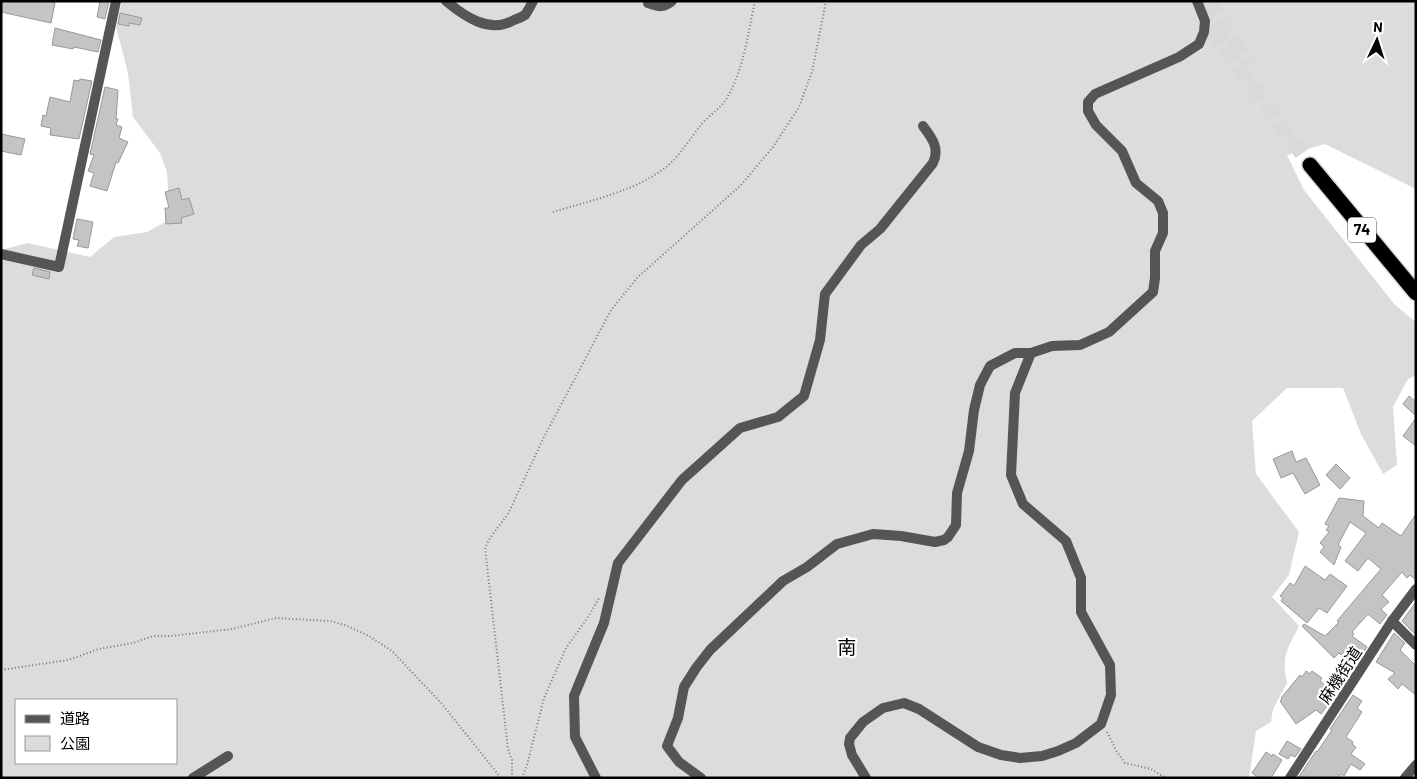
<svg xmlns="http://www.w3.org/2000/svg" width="1417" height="779" font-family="Barlow,'Noto Sans JP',sans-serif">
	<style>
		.green { fill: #dcdcdc; fill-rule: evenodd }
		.building { fill: #c4c4c4; stroke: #999 }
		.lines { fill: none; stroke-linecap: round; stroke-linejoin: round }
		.motorway-tunnel { stroke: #d9d9d9; stroke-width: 15; stroke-dasharray: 15 8; stroke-linecap: butt }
		.motorway-casing { stroke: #dbdbdb; stroke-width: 18 }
		.path { stroke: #777; stroke-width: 2; stroke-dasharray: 1 2.5; stroke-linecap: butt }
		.minor { stroke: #555; stroke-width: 10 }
		.tertiary { stroke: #555; stroke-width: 10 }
		.motorway { stroke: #000; stroke-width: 15 }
		.labels { text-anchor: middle; stroke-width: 4.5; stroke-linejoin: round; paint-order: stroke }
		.shield { fill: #fff; stroke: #4c4c4c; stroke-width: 1 }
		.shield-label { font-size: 15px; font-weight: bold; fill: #000 }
		.street-label { font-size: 16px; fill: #000; stroke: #fff }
		.quarter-label { font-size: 19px; fill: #000; stroke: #fff }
	</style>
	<rect width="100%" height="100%" fill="#fff"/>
	<path class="green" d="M122 1H1411L1416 4V189L1325 144 1287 155 1304 190 1395 305 1416 322V375L1408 379 1393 407 1397 465 1383 474 1361 434 1343 388H1287L1252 421 1256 474 1299 532 1289 575 1272 597 1299 626C1287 650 1281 656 1287 683L1273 709 1271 722 1256 731 1249 778H1V250L28 243 90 257 114 237 147 232 167 221 169 204 167 172 160 153 133 117 128 73 116 27ZM16 700H176V763H16Z"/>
	<g class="building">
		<polygon points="1,1 49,1 55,3 51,23 1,12"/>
		<polygon points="100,1 109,1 105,19 97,17"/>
		<polygon points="120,13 142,18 140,25 129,23 129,26 118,24"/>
		<polygon points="55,28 101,40 98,52 74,47 73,49 52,45"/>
		<polygon points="80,79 92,81 79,139 50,135 51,128 41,126 43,115 46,116 50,97 70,102 74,80 79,81"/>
		<polygon points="105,87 118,90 116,119 118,119 116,125 122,127 119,138 128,142 118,163 116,162 107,191 90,186 94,173 88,171 94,155 90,154"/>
		<polygon points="1,134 25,139 21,155 1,151"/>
		<polygon points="179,188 182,200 189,198 194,214 181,218 182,223 166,224 165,208 169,208 165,192"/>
		<polygon points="77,219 93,222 88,248 77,246 79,240 73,239"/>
		<polygon points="34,268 50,272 49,279 32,275"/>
		<polygon points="1409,396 1416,402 1416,416 1403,404"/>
		<polygon points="1416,418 1416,446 1403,436"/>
		<polygon points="1292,451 1296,462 1306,458 1320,485 1305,494 1293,473 1281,478 1273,459"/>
		<polygon points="1336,464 1350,478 1340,489 1326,475"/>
		<polygon points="1339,498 1364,501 1363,516 1379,528 1382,523 1401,536 1416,514 1416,580 1410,575 1407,578 1402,572 1382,595 1389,602 1381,609 1387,615 1380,624 1368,614 1352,632 1354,634 1352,636 1367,647 1358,660 1345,651 1341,655 1339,653 1334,658 1302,626 1304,624 1325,636 1339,622 1337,621 1381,569 1368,558 1358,571 1345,561 1366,533 1350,522 1338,545 1341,547 1334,565 1320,552 1324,547 1320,543 1329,532 1326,530 1329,526 1325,524"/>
		<polygon points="1305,566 1325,580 1330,574 1347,586 1327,613 1319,608 1307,623 1281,601 1283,598 1280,596 1290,583 1294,586"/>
		<polygon points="1416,602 1416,635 1402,621"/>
		<polygon points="1394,633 1405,643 1400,650 1416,666 1416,695 1402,684 1398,689 1388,679 1395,673 1376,662"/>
		<polygon points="1306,671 1310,674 1312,671 1322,678 1320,681 1334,692 1325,705 1327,706 1321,714 1316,710 1296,724 1280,701 1282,699 1281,698 1300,675 1302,677"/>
		<polygon points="1353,695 1362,701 1357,708 1362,712 1346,737 1353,742 1352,744 1356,747 1351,754 1365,764 1360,770 1351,764 1344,776 1341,774 1338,778 1298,778 1316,751 1317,752 1332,730 1330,729"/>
		<polygon points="1287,741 1301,749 1295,757 1291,755 1288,759 1279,754"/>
		<polygon points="1266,752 1272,756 1273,754 1282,760 1271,778 1259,778 1252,773"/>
	</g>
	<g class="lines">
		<g class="motorway-tunnel">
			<polyline points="1208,1 1248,63"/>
			<polyline points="1200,10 1212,29 1310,165"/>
		</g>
		<defs>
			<polyline id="motorway" points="1310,165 1416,293"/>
		</defs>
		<use href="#motorway" class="motorway-casing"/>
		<g class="path">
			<path d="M553 212C589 201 636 191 666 167 681 155 690 138 702 124 710 114 722 108 728 96 744 68 748 33 755 1"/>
			<polyline points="1,670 68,660 99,649 133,643 153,636 171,636 232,629 276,618 330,621 345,625 369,636 392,651 442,704 501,778"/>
			<polyline points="1107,732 1117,752 1125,763 1151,769 1166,778"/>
			<polyline points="512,778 512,760 508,749 485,548 490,538 508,514 543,439 611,310 638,277 741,185 773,147 799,107 812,72 826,1"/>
			<polyline points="522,778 527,765 544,698 566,648 588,617 599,598"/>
		</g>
		<g class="minor">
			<path d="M446 1C465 17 490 34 514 20 517 19 522 17 525 15 528 11 531 5 533 1"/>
			<path d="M648 1V3C659 7 663 8 672 1"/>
			<polyline points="1,254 59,267 116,1"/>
			<polyline points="1392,621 1416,645"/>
			<polyline points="193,778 228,756"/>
			<path d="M596 778 575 737 574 696 604 623 618 563 682 480 740 428 778 417 804 396 820 340 825 294 861 245 880 229 933 163C940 148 932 138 923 126"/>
			<polyline points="701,778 679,762 667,746 678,718 684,687 696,668 710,650 783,581 807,567 837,544 873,534 901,536 935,542 944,540 948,537 956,525 957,493 969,451 974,410 980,385 990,366 1015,353 1031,353 1052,346 1080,345 1109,332 1153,292 1155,278 1155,251 1163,233 1163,213 1158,201 1136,183 1122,151 1096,125 1088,111 1088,102 1095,94 1179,57 1199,44 1204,32 1205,21 1197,1"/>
			<polyline points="866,778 852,755 849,744 850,738 863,722 883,708 904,703 919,709 978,747 1001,755 1020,758 1042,756 1058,751 1076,743 1101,724 1111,695 1110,665 1081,612 1081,578 1066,541 1023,504 1011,475 1015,393 1031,353"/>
			<polyline points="1405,778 1416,765"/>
		</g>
		<polyline class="tertiary" points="1290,778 1392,621 1416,589"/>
		<use href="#motorway" class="motorway"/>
	</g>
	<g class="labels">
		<rect class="shield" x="1348" y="217.5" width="28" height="25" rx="4"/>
		<g class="shield-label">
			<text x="1362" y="235">74</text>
		</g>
		<g class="street-label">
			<text transform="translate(1340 675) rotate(-57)" y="6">麻機街道</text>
		</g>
		<g class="quarter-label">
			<text x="847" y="654">南</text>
		</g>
	</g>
	<rect width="1417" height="779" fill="none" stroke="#000000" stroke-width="5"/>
	<rect x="15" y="699" width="162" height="65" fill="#ffffff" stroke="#999999"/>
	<rect x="25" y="715" width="25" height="8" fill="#555555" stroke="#999999"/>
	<text x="60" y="724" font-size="15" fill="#000000">道路</text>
	<rect x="25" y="736" width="25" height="15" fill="#dcdcdc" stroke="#999999"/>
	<text x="60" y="749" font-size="15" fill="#000000">公園</text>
	<g transform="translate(1377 40) rotate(4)" stroke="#ffffff" stroke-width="4" paint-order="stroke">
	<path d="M0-4L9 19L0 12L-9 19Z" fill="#000000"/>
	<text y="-8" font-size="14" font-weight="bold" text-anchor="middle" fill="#000000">N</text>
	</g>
</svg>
